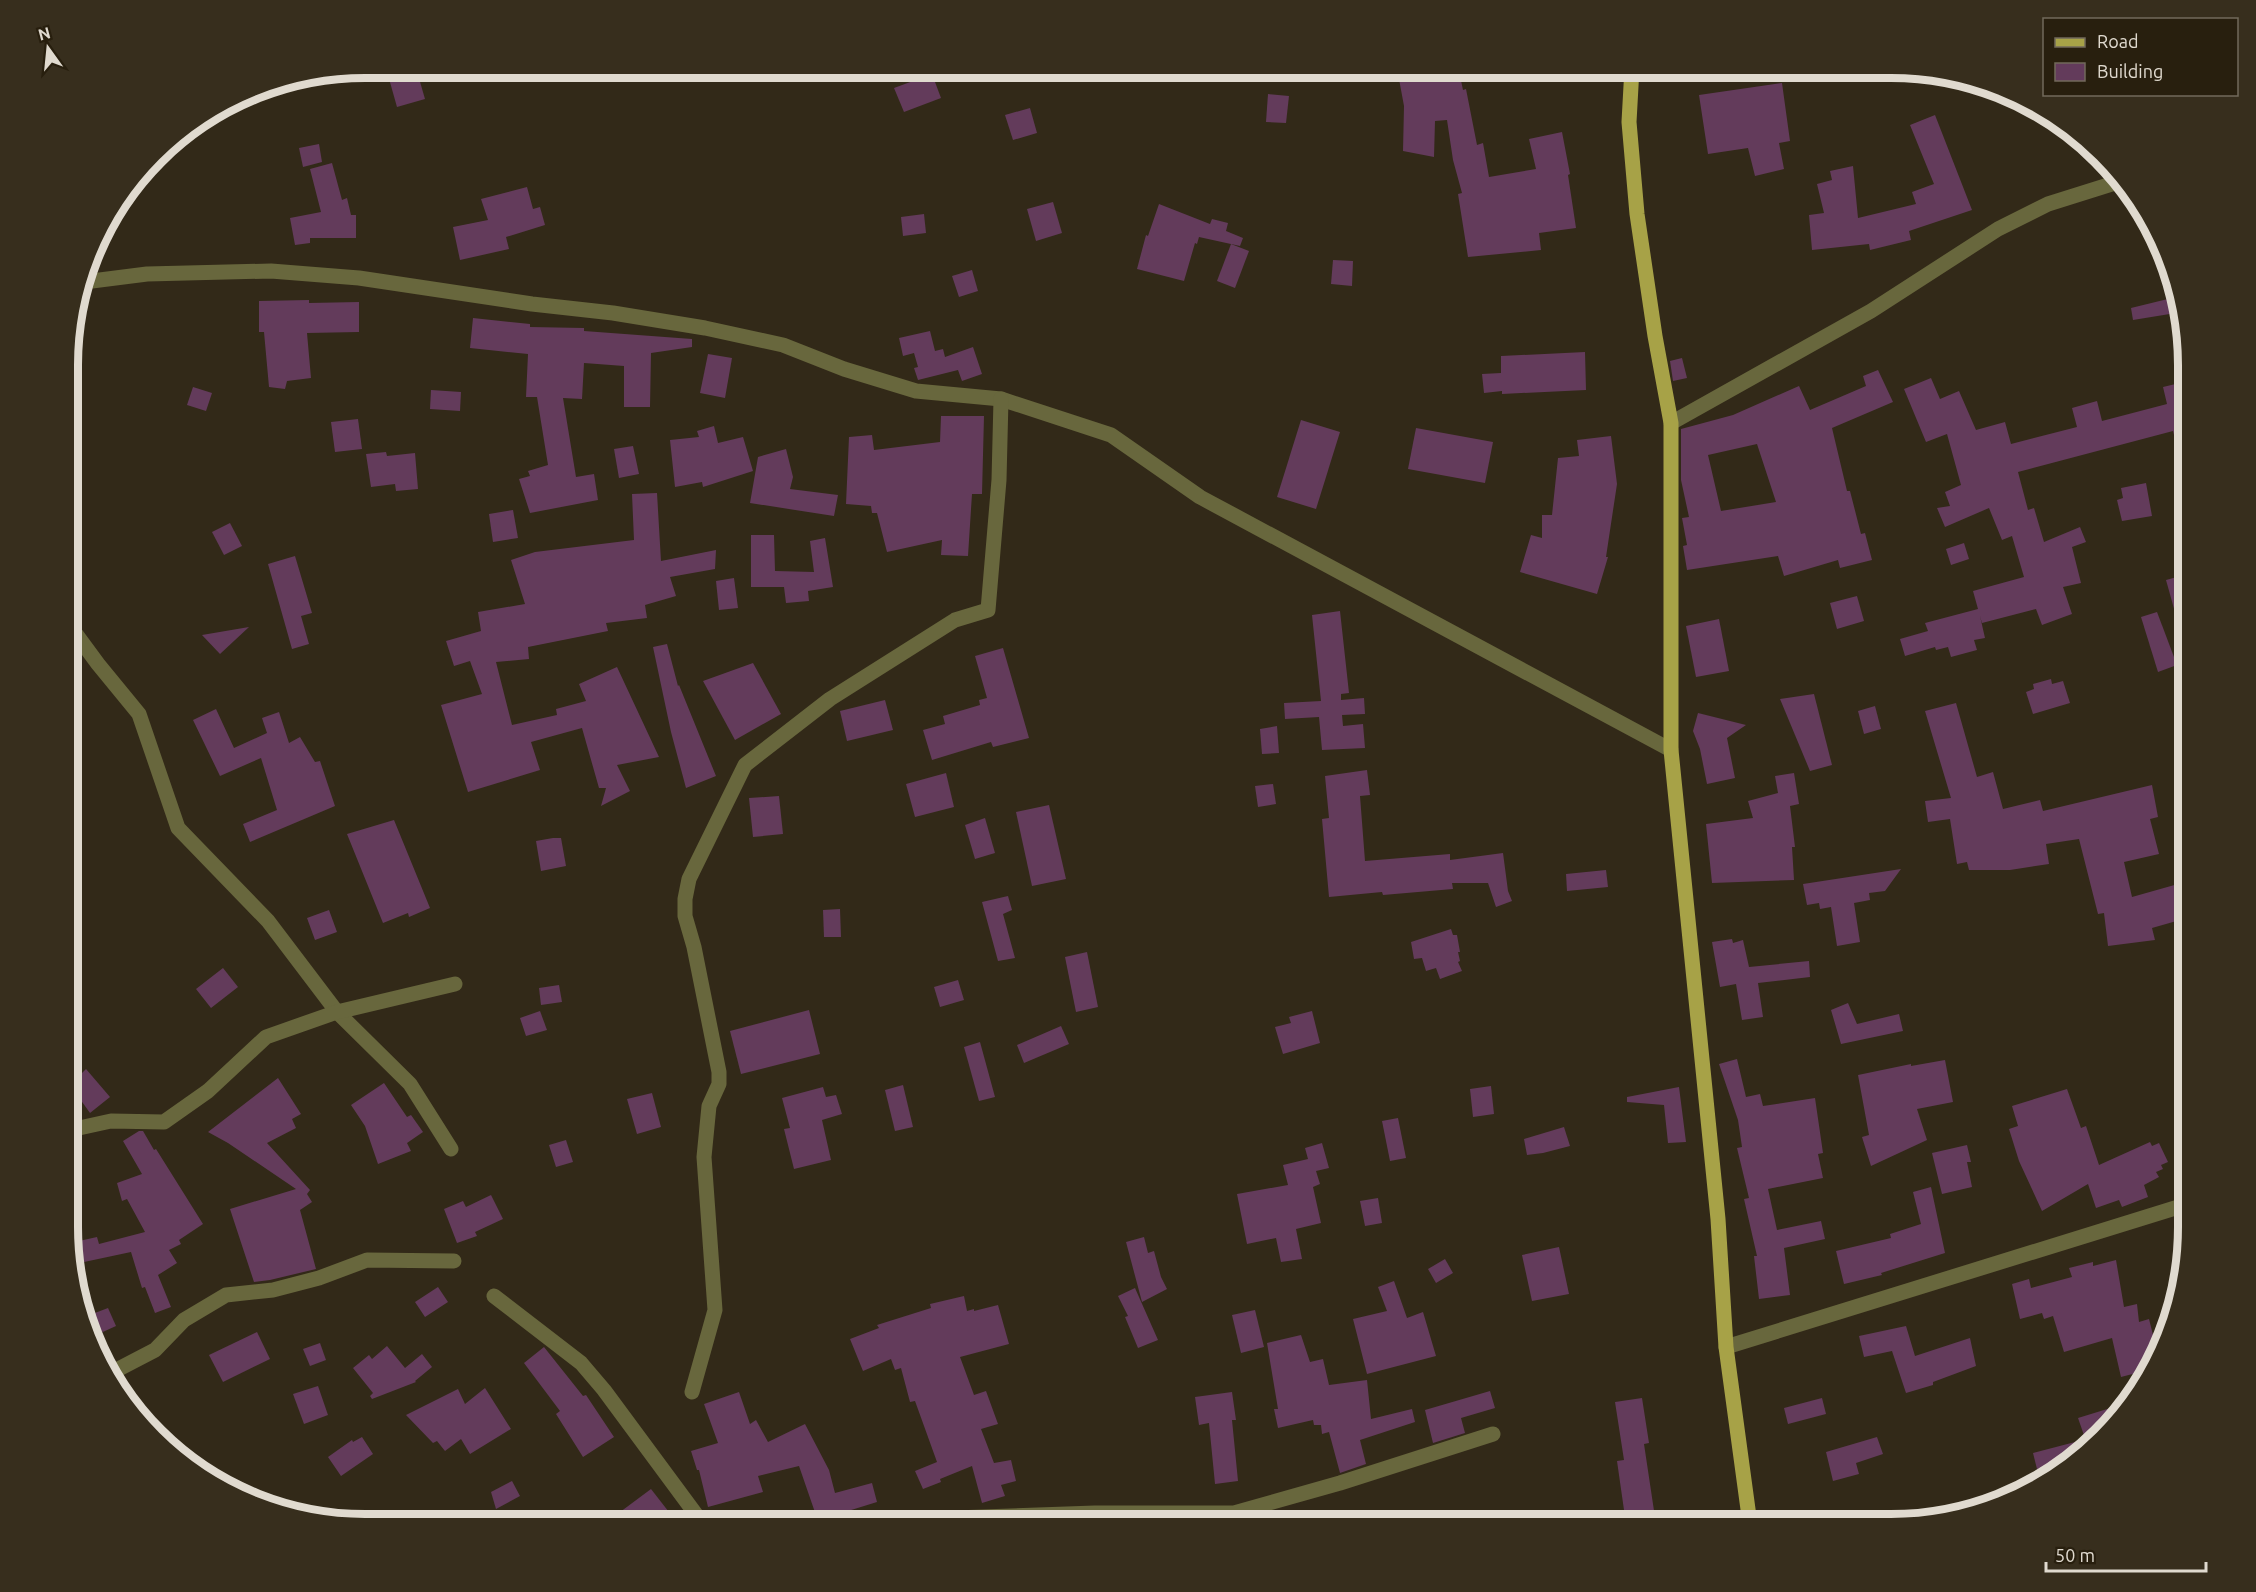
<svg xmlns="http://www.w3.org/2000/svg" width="2256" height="1592" font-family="Ubuntu,sans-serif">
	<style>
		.building { fill: #633b5b; fill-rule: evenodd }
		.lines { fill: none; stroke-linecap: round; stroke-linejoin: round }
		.minor { stroke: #68673d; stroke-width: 15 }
		.major { stroke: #a7a247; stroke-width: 15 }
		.rim { fill: none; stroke: #e0dacf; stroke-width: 8 }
	</style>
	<rect width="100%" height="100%" fill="#322918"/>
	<g class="building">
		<polygon points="386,68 416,68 425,99 397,107"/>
		<polygon points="1459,71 1463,90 1466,89 1477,145 1483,143 1489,177 1536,169 1529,139 1562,132 1570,174 1568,175 1576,228 1539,233 1541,250 1468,257 1458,194 1462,193 1453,160 1447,120 1435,121 1434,157 1403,151 1404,106 1399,79 1424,74 1425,79"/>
		<polygon points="932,74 941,98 904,112 894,88"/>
		<polygon points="1782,83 1790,141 1779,143 1784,169 1755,176 1748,148 1708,154 1699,95"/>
		<polygon points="1268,94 1289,96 1286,123 1266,122"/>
		<polygon points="1030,108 1037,133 1013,140 1005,115"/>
		<polygon points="1935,115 1972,210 1909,231 1911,240 1870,250 1869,244 1812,250 1809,215 1824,213 1817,184 1832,180 1830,171 1853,166 1858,218 1916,204 1912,192 1934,184 1910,125"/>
		<polygon points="319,144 322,162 303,167 299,148"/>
		<polygon points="332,163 342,200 347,198 351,215 356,215 356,238 310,238 310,243 295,245 290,218 321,212 310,169"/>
		<polygon points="527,187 533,209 540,207 545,225 506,237 509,249 460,260 453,227 488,220 481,199"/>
		<polygon points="1053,202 1062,233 1036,241 1027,209"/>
		<polygon points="1159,204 1210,224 1212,219 1228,223 1226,231 1243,238 1240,246 1199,237 1197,244 1195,243 1184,281 1137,269 1146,235 1148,236"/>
		<polygon points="924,214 926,233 903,236 901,217"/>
		<polygon points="1231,244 1249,251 1235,288 1217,281"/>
		<polygon points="1333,260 1353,261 1352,286 1331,284"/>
		<polygon points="972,270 978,291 959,297 952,276"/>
		<polygon points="2180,296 2182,312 2133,320 2131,308"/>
		<polygon points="309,300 309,303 359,302 359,332 307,333 311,378 287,381 285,389 269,387 264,332 259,332 259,301"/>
		<polygon points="473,318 530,324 530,327 584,328 584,331 692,339 692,347 651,353 650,407 624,407 624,366 584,363 582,399 563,398 576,477 594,474 598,500 530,513 519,479 530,476 528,471 548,465 537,397 526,397 528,354 470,348"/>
		<polygon points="930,331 935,351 943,349 945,357 973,347 982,374 962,381 958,370 918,380 914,368 918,367 914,353 903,356 899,338"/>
		<polygon points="1585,352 1586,390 1502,394 1502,391 1484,393 1482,374 1501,373 1501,356"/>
		<polygon points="708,354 732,358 725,398 700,393"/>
		<polygon points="1682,358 1687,378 1673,381 1670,361"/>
		<path d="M1878 370 1893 402 1832 428 1847 491H1850L1861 534 1865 533 1872 560 1840 568 1838 560 1784 576 1778 556 1687 570 1683 546 1687 545 1682 518 1689 517 1681 480V429L1733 415 1799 386 1810 410 1866 386 1863 376ZM1757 444 1776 502 1721 511 1708 455Z"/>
		<polygon points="1931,378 1940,399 1959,391 1976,430 2005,422 2011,444 2077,427 2072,408 2097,401 2102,421 2167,404 2163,387 2188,381 2188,467 2182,468 2173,431 2018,472 2028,510 2034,508 2044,542 2080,527 2086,542 2072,547 2081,583 2063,587 2072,614 2042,625 2036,609 1982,623 1980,616 1985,638 1974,640 1977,650 1951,657 1948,647 1936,650 1935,647 1905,656 1900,639 1928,631 1925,623 1978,609 1973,591 2024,577 2012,536 2002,540 1989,508 1945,527 1937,508 1950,506 1945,492 1961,485 1947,434 1926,442 1904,389"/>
		<polygon points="193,387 212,393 206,411 187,405"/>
		<polygon points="431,390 461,392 460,411 430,409"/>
		<polygon points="941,416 984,416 982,494 972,494 968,556 941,555 942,540 887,552 877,513 872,513 871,506 846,504 849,437 872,435 874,450 940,442"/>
		<polygon points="358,419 362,449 335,452 331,422"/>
		<polygon points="1301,420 1340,432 1316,509 1277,497"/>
		<polygon points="714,426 718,443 743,437 753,471 703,487 702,482 675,487 670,440 699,437 697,431"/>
		<polygon points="1416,428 1493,442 1485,483 1408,469"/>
		<polygon points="1611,436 1617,484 1606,557 1608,557 1597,594 1520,572 1531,535 1542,538 1542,515 1552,515 1558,458 1579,456 1577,440"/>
		<polygon points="633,446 639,474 619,478 614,449"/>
		<polygon points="786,449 793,477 790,489 838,495 834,516 750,503 758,457"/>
		<polygon points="386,452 387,456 415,453 418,489 396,491 395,484 371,487 366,454"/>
		<polygon points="2146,483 2152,516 2122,521 2117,500 2123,498 2121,488"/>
		<polygon points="657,493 661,561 716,550 715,569 670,577 676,596 645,605 647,618 606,623 608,631 528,647 529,659 496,662 512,725 557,715 556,709 586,701 579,684 617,667 659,757 617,765 630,791 601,806 606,788 599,788 582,728 531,742 540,770 468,792 441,705 482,694 470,661 454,666 446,641 481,631 478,612 525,604 511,560 535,552 634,540 632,494"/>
		<polygon points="513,510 518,538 493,542 489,514"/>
		<polygon points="230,523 242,546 224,555 212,532"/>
		<polygon points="751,535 774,535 775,571 814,572 810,541 825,538 833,587 808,591 809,601 786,603 784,587 751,587"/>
		<polygon points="1964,543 1969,559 1951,565 1946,549"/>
		<polygon points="295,556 312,613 301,616 309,644 292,649 268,564"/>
		<polygon points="2188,574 2188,640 2183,641 2166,580"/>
		<polygon points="734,578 738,608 719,610 716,581"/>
		<polygon points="1857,596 1864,621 1837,629 1830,603"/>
		<polygon points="1340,611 1349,693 1341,694 1341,700 1364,698 1365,714 1342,715 1343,726 1363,724 1365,748 1322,750 1319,717 1285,719 1284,703 1321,701 1312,615"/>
		<polygon points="2157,612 2177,665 2158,672 2141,617"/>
		<polygon points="1719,619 1729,671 1696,677 1686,626"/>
		<polygon points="249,627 220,654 202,635"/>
		<polygon points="667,644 678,686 679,685 716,776 686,788 671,732 653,647"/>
		<polygon points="1003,648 1029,738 993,747 991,742 932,760 923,730 945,724 943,716 980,705 979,700 987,698 975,656"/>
		<polygon points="753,663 781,714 735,740 703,681"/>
		<polygon points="2051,679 2052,684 2063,681 2070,703 2033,714 2026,692 2034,689 2033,684"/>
		<polygon points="1814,694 1832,765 1810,771 1780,699"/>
		<polygon points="885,700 893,730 847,741 840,711"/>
		<polygon points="1956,703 1977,777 1993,772 2003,809 2040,800 2043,811 2152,785 2158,817 2150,819 2159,854 2124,862 2132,897 2178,884 2187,918 2152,928 2155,940 2108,946 2104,913 2098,914 2079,839 2046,844 2049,864 2010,870 1969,870 1967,862 1957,864 1950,819 1928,822 1925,801 1951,798 1925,711"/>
		<polygon points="1875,706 1881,729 1864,734 1858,711"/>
		<polygon points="216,709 234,748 267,733 262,718 279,712 289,743 300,737 315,762 320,761 335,806 250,842 243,824 277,810 261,758 220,776 193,720"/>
		<polygon points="1698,713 1746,725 1727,738 1735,778 1707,784 1700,749 1693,731"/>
		<polygon points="1277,726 1279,753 1262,754 1260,729"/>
		<polygon points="1367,770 1370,795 1360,796 1365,861 1450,854 1450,860 1503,853 1508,891 1512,901 1496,907 1488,883 1452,883 1453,889 1383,895 1382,892 1329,897 1322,819 1329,818 1325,776"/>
		<polygon points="946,773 954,807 915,817 906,784"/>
		<polygon points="1794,773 1799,804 1790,806 1795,847 1792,847 1794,880 1712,883 1706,824 1753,818 1748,801 1778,793 1775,776"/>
		<polygon points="1273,784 1276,804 1258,807 1255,786"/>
		<polygon points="779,796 783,834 753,837 749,798"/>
		<polygon points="1049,805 1066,879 1032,886 1016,812"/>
		<polygon points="985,818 995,853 975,859 965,825"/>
		<polygon points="394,820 430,908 409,917 408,913 383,923 347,834"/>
		<polygon points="553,838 561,838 566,866 541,871 536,841"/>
		<polygon points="1901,869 1885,891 1869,893 1870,900 1854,903 1860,942 1837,946 1831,907 1820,909 1819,903 1807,905 1803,884"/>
		<polygon points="1606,870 1608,887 1567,891 1566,874"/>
		<polygon points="1008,896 1012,910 1003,914 1015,958 998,961 982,902"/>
		<polygon points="840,909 841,937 824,937 823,910"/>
		<polygon points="329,910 337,932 315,940 307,918"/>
		<polygon points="1451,929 1453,935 1457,935 1460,952 1458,952 1460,961 1458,962 1462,971 1440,979 1436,968 1426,971 1422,958 1414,959 1411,942"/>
		<polygon points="1732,939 1733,943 1743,940 1749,967 1809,961 1810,977 1758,983 1763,1017 1742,1020 1736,984 1720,987 1712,942"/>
		<polygon points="1087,952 1098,1007 1076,1012 1065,957"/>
		<polygon points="223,968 238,987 211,1008 196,989"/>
		<polygon points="958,980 964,1000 940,1007 934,987"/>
		<polygon points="559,985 562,1002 541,1005 539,988"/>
		<polygon points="1848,1003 1857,1024 1899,1014 1903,1031 1841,1044 1831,1010"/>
		<polygon points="809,1010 820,1054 741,1074 730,1031"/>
		<polygon points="540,1011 547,1030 526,1036 520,1018"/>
		<polygon points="1312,1011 1320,1043 1283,1054 1275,1027 1291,1023 1289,1017"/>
		<polygon points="1061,1026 1069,1044 1024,1063 1017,1045"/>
		<polygon points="980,1042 995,1097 979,1101 964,1047"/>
		<polygon points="1737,1059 1746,1097 1760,1094 1763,1106 1815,1098 1823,1153 1818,1154 1823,1178 1768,1189 1777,1230 1821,1221 1825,1239 1784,1248 1790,1295 1759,1299 1754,1256 1757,1256 1744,1199 1749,1198 1737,1148 1742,1147 1738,1120 1719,1064"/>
		<polygon points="1945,1060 1953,1102 1917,1109 1927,1140 1871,1166 1862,1137 1869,1135 1858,1075 1911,1064 1911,1066"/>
		<polygon points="86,1069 110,1097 90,1113 70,1085"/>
		<polygon points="278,1078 301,1114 292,1119 296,1128 267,1143 310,1190 307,1194 312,1202 300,1210 316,1269 270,1280 254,1282 230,1209 296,1189 228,1143 208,1132"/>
		<polygon points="384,1083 407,1117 411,1115 423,1132 407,1143 411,1151 378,1164 365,1126 351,1105"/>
		<polygon points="903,1085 913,1127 895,1131 885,1090"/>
		<polygon points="1491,1086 1494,1114 1473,1117 1470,1089"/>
		<polygon points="823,1087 826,1097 836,1095 842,1114 822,1120 831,1160 794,1169 784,1129 790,1128 782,1098"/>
		<polygon points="1679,1087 1686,1142 1668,1143 1664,1105 1627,1102 1627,1097"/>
		<polygon points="2067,1089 2081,1128 2086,1126 2099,1165 2150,1142 2152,1146 2159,1143 2168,1162 2161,1165 2163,1169 2156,1172 2159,1177 2144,1185 2148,1197 2122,1207 2119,1200 2096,1208 2088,1184 2042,1211 2019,1161 2009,1129 2018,1126 2012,1106"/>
		<polygon points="652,1093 661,1127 637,1134 627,1099"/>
		<polygon points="1398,1118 1406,1158 1390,1161 1382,1121"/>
		<polygon points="1564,1127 1570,1146 1543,1153 1527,1155 1524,1139"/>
		<polygon points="139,1131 143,1131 154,1150 156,1149 203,1224 179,1240 181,1244 169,1250 177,1263 158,1275 171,1307 155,1313 145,1287 142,1288 131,1252 70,1265 70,1243 97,1237 99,1244 145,1232 127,1199 122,1201 117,1183 142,1174 123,1141"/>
		<polygon points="566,1140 573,1162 556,1167 549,1145"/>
		<polygon points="1322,1143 1329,1168 1316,1171 1320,1184 1313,1187 1321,1223 1296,1229 1302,1259 1281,1262 1276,1238 1247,1244 1237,1194 1288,1185 1283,1165 1308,1159 1305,1148"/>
		<polygon points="1967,1145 1971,1162 1967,1162 1972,1187 1942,1194 1932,1153"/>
		<polygon points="1931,1187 1945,1253 1881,1273 1882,1275 1844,1284 1836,1251 1891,1238 1890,1234 1921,1224 1913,1192"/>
		<polygon points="491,1195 503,1219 475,1232 477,1236 457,1243 444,1209 463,1201 466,1207"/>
		<polygon points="1378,1198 1382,1223 1365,1226 1360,1201"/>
		<polygon points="1144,1237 1148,1253 1154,1251 1161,1277 1167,1289 1142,1302 1126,1242"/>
		<polygon points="1559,1247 1569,1294 1532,1301 1522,1255"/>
		<polygon points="1445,1259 1453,1273 1436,1283 1428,1269"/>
		<polygon points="2116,1260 2124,1307 2137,1304 2139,1322 2149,1319 2157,1351 2148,1370 2121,1377 2112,1338 2064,1352 2053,1316 2044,1319 2042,1313 2020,1319 2012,1284 2029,1279 2031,1288 2072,1277 2069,1268 2093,1262 2093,1266"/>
		<polygon points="1394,1281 1407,1318 1423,1312 1436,1356 1367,1374 1353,1319 1387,1311 1378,1287"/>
		<polygon points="438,1287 448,1302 425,1317 415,1302"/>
		<polygon points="1135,1288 1158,1340 1138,1348 1125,1317 1128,1316 1118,1296"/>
		<polygon points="964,1296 967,1311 974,1309 974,1311 998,1305 1009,1344 960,1357 974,1395 986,1391 998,1424 981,1429 994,1463 1011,1460 1016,1481 1001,1485 1005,1496 982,1503 972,1466 940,1479 941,1482 923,1489 915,1471 937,1462 915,1401 910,1402 901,1368 895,1370 891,1359 863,1371 850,1339 879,1328 877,1325 931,1308 930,1304"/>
		<polygon points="108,1308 116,1326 94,1336 87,1316"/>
		<polygon points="1255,1310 1264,1347 1241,1353 1232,1315"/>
		<polygon points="1906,1326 1915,1356 1970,1338 1976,1366 1933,1382 1933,1385 1906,1393 1892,1351 1864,1357 1859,1336"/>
		<polygon points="257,1332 270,1359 223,1382 209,1355"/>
		<polygon points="1301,1335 1310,1362 1323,1359 1329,1385 1367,1380 1371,1419 1412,1409 1415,1422 1360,1440 1366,1464 1340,1473 1329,1432 1322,1434 1321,1425 1314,1425 1313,1420 1278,1428 1274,1409 1278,1409 1267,1343"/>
		<polygon points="320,1343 326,1360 310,1366 303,1349"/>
		<polygon points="387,1346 405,1368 422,1354 432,1367 415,1381 416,1382 372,1399 370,1396 373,1393 353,1368 369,1355 372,1359"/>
		<polygon points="544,1347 583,1396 586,1395 614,1437 583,1457 556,1414 560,1411 524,1363"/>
		<polygon points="318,1386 328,1415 304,1424 293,1394"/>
		<polygon points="485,1388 511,1429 470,1454 461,1439 445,1451 437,1441 433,1443 406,1415 458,1389 465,1404"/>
		<polygon points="1490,1391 1495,1408 1461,1418 1465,1433 1433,1443 1425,1410"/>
		<polygon points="739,1392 750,1424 756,1420 768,1442 805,1424 829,1470 835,1493 872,1483 877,1502 848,1511 852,1524 819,1524 799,1466 758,1476 763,1492 708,1507 699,1470 697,1470 691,1451 718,1443 704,1404"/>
		<polygon points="1232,1392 1236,1420 1232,1420 1238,1481 1215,1484 1209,1423 1199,1425 1195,1397"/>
		<polygon points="1642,1398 1649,1443 1644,1444 1656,1524 1626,1524 1617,1461 1624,1460 1615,1402"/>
		<polygon points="1822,1398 1826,1414 1788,1424 1784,1408"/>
		<polygon points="2130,1402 2100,1436 2086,1441 2078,1418"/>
		<polygon points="362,1437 373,1454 341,1476 328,1457 352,1440 353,1442"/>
		<polygon points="1877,1437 1883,1454 1856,1463 1859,1474 1833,1481 1826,1452"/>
		<polygon points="2075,1442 2079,1456 2074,1460 2037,1469 2033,1453"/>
		<polygon points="512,1481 520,1496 496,1509 491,1492"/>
		<polygon points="651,1489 672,1516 662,1524 604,1524"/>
	</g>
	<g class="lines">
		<g class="minor">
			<polyline points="84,282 147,274 271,271 359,278 532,304 613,313 705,328 783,345 844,369 916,391 1001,399 1111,435 1200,497 1671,750"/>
			<polyline points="1671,423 1871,311 1998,229 2048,204 2118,182"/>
			<polyline points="70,626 98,664 139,714 178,828 268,921 337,1012 410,1084 451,1149"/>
			<polyline points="70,1130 111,1121 164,1122 208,1091 266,1037 337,1012 455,984"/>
			<polyline points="494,1296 581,1363 604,1390 703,1524"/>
			<polyline points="1726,1347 2188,1204"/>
			<polyline points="107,1375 155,1350 184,1320 226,1295 273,1290 319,1278 367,1260 454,1261"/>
			<polyline points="692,1392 715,1310 704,1157 709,1106 719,1084 719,1072 694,947 685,916 685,899 689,879 745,765 830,699 955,620 988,610 999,480 1001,399"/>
			<polyline points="932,1524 954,1518 1095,1513 1234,1513 1340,1483 1493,1434"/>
		</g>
		<polyline class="major" points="1632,68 1629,122 1637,214 1655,336 1671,423 1671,750 1718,1219 1726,1347 1750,1524"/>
	</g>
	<path d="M0 0H2256V1592H0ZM365 78H1891A287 287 0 0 1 2178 365V1227A287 287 0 0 1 1891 1514H365A287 287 0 0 1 78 1227V365A287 287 0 0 1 365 78Z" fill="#372e1d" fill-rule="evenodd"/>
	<path class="rim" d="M365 78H1891A287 287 0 0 1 2178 365V1227A287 287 0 0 1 1891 1514H365A287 287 0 0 1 78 1227V365A287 287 0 0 1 365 78Z"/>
	<rect x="2043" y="18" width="195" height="78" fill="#281f0e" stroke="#726a5b" stroke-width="1.5"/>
	<rect x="2055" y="38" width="30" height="9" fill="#a7a247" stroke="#726a5b" stroke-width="1.5"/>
	<text x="2097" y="48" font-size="18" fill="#e0dacf">Road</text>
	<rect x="2055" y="63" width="30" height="18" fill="#633b5b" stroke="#726a5b" stroke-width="1.5"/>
	<text x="2097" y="78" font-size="18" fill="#e0dacf">Building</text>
	<g transform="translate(48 48) rotate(345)" stroke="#281f0e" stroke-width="4.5" paint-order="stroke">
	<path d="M0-4.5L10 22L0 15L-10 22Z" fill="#e0dacf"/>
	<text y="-9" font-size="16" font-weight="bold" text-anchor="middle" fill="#e0dacf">N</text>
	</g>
	<path d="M2046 1562v9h160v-9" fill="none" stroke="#e0dacf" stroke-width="3"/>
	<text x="2055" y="1562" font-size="18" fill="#e0dacf" stroke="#281f0e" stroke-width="4.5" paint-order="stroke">50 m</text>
</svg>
